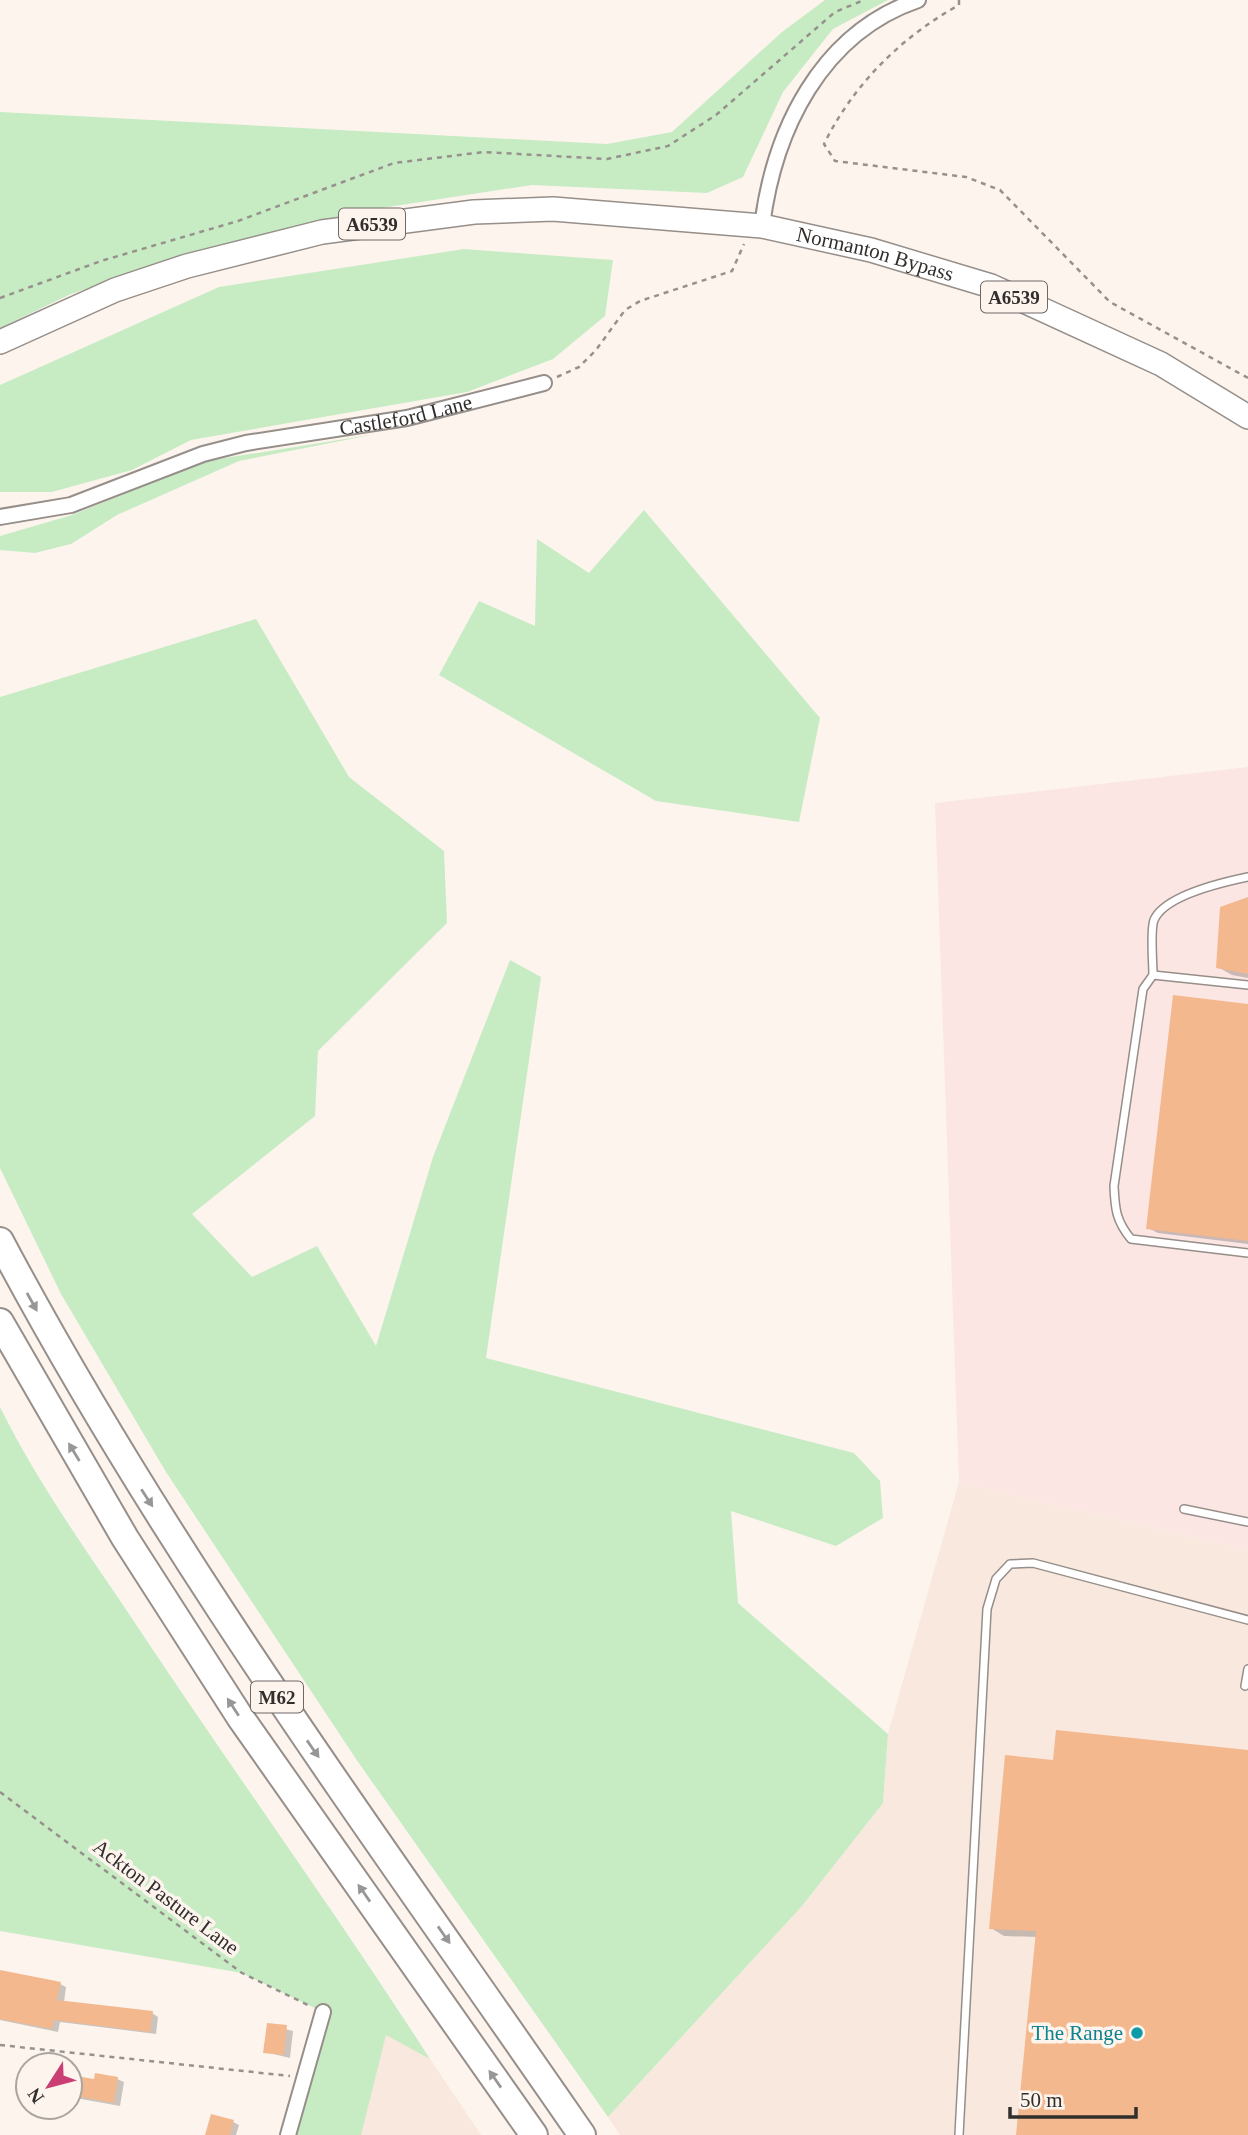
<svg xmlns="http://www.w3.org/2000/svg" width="1248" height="2135" font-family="Georgia,serif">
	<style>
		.built { fill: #f8e8de }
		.industrial { fill: #fce6e4 }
		.green { fill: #c7ecc4 }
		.shadow { fill: #0003 }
		.building { fill: #f4b88e }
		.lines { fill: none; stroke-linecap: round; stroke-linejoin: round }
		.lane-casing { stroke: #968e89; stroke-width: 10 }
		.street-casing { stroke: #968e89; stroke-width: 18 }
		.primary-casing { stroke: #968e89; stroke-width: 26 }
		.highway-casing { stroke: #968e89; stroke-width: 30 }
		.path { stroke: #97918d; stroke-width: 2.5; stroke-dasharray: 5 5; stroke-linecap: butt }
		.lane { stroke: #fff; stroke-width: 7 }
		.street { stroke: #fff; stroke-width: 14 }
		.primary { stroke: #fff; stroke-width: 23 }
		.highway { stroke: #fff; stroke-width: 26 }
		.oneway { fill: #989696 }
		.culture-dot { fill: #0f9aa8; stroke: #fdf4ee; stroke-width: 2.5 }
		.labels { text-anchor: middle; stroke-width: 7; stroke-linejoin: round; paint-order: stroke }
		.shield { fill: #fdf4ee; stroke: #6e6966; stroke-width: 2 }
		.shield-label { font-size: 19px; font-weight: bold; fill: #312e2c }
		.street-label { font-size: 21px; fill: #312e2c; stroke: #fdf4ee }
		.culture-label { font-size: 21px; fill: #0d838f; stroke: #fdf4ee; text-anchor: end }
	</style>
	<rect width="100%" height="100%" fill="#fdf4ee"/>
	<g class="built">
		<polygon points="959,1482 1248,1550 1248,2135 620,2135 608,2117 802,1906 883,1803 888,1734"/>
		<polygon points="386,2034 430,2059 481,2135 352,2135"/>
	</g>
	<polygon class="industrial" points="1248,767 1248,1550 959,1482 935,803"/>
	<g class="green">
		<polygon points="825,0 888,0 833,29 783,92 743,177 707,193 532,185 362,211 193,253 71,294 0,328 0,112 607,144 672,132 782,32"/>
		<polygon points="464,249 613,260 605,316 553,359 467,392 191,440 132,470 52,492 0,492 0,385 219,287"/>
		<polygon points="376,434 239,461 117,515 71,544 35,553 0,550 0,536 72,515 206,461"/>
		<polygon points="644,510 820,718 799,822 656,801 439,675 479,601 535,626 537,539 589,573"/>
		<polygon points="256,619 349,777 444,851 447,923 318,1051 315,1116 192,1214 252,1277 317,1246 376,1346 433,1157 510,960 541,977 486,1358 854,1453 880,1481 883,1518 836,1546 731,1511 738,1603 888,1734 883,1803 802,1906 608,2117 356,1759 166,1472 61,1294 0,1168 0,697"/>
		<path d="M0 1407C36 1480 84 1547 129 1614 228 1764 333 1908 430 2059L386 2035 361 2135H285L323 2012 242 1973 0 1931Z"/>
	</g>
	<g class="shadow">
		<polygon points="1248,899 1248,978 1232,975 1218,967"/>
		<polygon points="1248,1006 1248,1244 1158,1233 1148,1228"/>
		<polygon points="1248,1751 1248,2135 1018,2135 1038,1937 1004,1936 991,1928 1055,1762"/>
		<polygon points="0,1972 60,1984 66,1987 64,2002 152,2013 158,2017 156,2034 60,2022 58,2032 0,2020"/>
		<polygon points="269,2025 293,2031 290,2058 265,2052"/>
		<polygon points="70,2077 95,2081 117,2079 124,2082 120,2106 70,2097"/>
		<polygon points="233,2122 239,2125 236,2135 206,2135"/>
	</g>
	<g class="building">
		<polygon points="1248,897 1248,974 1216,968 1220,907"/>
		<polygon points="1173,995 1248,1004 1248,1241 1146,1229"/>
		<polygon points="1056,1730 1248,1750 1248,2135 1016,2135 1036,1931 989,1929 1005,1755 1053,1760"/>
		<polygon points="0,1970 61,1982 57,2000 153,2011 150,2032 54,2020 52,2029 0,2019"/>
		<polygon points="267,2023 287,2025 284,2055 263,2053"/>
		<polygon points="95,2073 118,2077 114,2103 70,2095 70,2075 94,2079"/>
		<polygon points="211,2114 234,2120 230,2135 205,2135"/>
	</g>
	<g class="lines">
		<defs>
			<g id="lane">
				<path d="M1153 975C1153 962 1150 930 1154 920 1165 895 1224 882 1248 877"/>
				<path d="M1248 985 1153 975 1143 989 1114 1186C1115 1209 1116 1221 1131 1239L1248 1253"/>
				<polyline points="1184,1509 1248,1522"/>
				<polyline points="1245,1686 1248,1669"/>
				<polyline points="959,2135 987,1609 996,1579 1010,1564 1033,1563 1248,1620"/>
			</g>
			<g id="street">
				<path d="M762 226C774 130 821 33 918 0"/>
				<path id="s1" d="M0 517 71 505 203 454 246 443 407 418 544 383"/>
				<polyline points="288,2135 323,2012"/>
			</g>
			<g id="primary">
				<path id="s2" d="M0 342 115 290 187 266 322 232 474 212 553 209 762 226 871 250 991 286 1161 364 1248 417"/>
			</g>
			<g id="highway">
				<path d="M0 1241C167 1556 380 1842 582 2135"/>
				<polyline points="0,1322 125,1538 240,1717 534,2135"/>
			</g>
		</defs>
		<use href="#lane" class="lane-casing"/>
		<use href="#street" class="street-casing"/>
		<use href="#primary" class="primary-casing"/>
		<use href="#highway" class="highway-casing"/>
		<g class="path">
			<path d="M959 0V5C901 37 853 85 824 144L835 161 966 177 1000 190 1110 302 1248 378"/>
			<polyline points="0,298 101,261 238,221 394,163 484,152 607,159 668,146 716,115 835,12 864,0"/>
			<polyline points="557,377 579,367 596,350 625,310 640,301 732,271 744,244"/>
			<polyline points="0,1792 242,1973 310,2006"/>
			<polyline points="0,2045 290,2076"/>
		</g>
		<use href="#lane" class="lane"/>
		<use href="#street" class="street"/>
		<use href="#primary" class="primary"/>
		<use href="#highway" class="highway"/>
	</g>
	<defs><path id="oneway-solid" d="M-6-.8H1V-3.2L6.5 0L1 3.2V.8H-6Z" transform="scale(1.75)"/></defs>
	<g class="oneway">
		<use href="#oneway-solid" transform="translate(32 1302) rotate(61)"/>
		<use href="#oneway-solid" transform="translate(74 1452) rotate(-121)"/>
		<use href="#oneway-solid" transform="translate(147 1498) rotate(57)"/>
		<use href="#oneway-solid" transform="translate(233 1707) rotate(-123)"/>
		<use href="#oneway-solid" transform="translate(313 1749) rotate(55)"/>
		<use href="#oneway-solid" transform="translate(364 1893) rotate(-125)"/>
		<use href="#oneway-solid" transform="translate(444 1935) rotate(55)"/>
		<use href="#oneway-solid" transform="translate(495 2079) rotate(-125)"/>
	</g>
	<circle class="culture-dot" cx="1137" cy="2033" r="7"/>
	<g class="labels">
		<g class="shield">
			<rect x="339" y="208.5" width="66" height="31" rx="5"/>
			<rect x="981" y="281.5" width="66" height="31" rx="5"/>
			<rect x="251" y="1681.5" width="52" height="31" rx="5"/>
		</g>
		<g class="shield-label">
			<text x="372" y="231">A6539</text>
			<text x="1014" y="304">A6539</text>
			<text x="277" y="1704">M62</text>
		</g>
		<g class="street-label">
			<text dy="7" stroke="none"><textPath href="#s2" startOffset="900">Normanton Bypass</textPath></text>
			<text dy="7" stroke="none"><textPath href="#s1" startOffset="420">Castleford Lane</textPath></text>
			<text transform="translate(166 1897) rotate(37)" y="7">Ackton Pasture Lane</text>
		</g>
		<g class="culture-label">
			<text x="1123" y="2040">The Range</text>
		</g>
	</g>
	<g transform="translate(49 2086) rotate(234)"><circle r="33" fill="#fdf4ee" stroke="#aba5a0" stroke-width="2"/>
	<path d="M0-5L12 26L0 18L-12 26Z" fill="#ca3e73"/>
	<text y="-10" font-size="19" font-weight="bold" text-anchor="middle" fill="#312e2c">N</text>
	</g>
	<path d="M1010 2107v10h126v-10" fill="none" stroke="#312e2c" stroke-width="3.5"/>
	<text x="1020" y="2107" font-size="21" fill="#312e2c" stroke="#fdf4ee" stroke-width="5" paint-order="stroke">50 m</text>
</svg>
